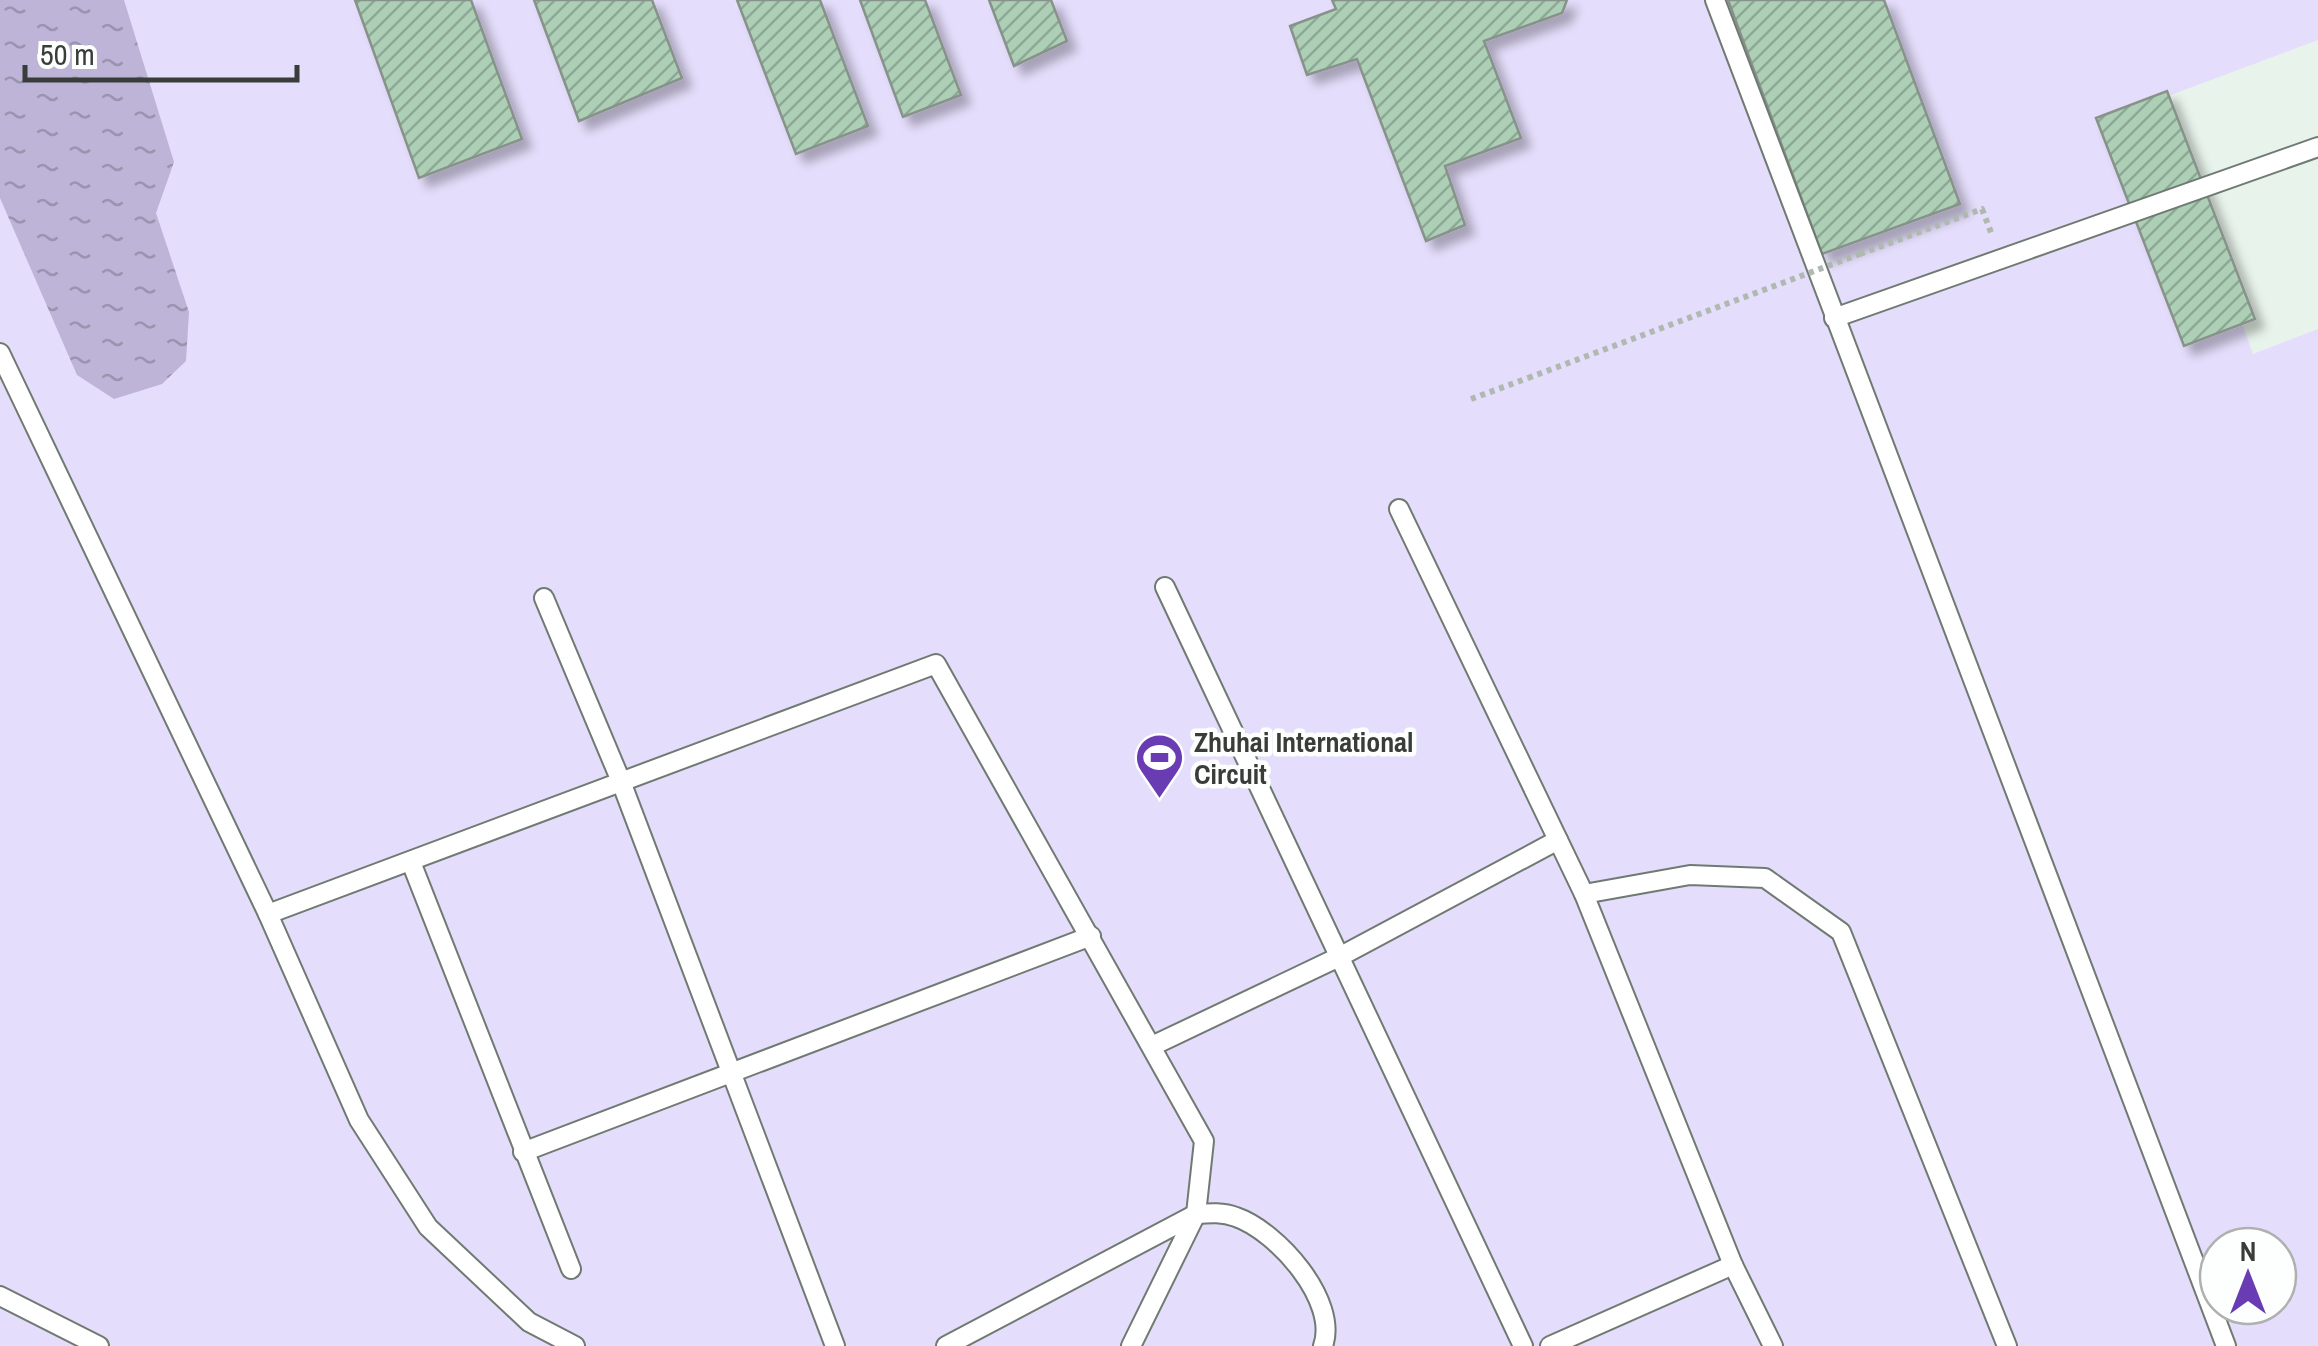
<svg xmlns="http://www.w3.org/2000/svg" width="2318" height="1346" font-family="'Archivo Narrow',sans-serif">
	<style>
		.park { fill: #e4ddfb; fill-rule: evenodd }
		.water { fill: url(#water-ripples) }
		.building { fill: url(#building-hatch); stroke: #87928a; stroke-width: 2.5; filter: url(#shadow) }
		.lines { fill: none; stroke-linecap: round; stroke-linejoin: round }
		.lane-casing { stroke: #6f7a72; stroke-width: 22 }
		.path { stroke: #afb8b1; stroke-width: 6; stroke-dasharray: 5 5; stroke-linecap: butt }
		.lane { stroke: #fff; stroke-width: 18 }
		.path-bridge { stroke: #afb8b1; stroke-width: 6; stroke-dasharray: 5 5; stroke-linecap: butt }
		.labels { text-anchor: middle; stroke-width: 9; stroke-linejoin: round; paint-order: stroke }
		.poi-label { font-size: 28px; font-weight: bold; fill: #383d3a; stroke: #fcfffd; text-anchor: start }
	</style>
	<defs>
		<pattern id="water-ripples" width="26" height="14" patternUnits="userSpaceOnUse" patternTransform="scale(2.5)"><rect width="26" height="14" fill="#bdb4d7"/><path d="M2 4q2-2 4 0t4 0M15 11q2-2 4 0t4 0" fill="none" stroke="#9b94af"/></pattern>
		<pattern id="building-hatch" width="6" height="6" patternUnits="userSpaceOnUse" patternTransform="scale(2.5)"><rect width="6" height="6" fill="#accfb6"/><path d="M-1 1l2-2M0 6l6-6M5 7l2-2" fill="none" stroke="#8da995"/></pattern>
		<filter id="shadow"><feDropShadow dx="9" dy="9" stdDeviation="5" flood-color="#0004"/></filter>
	</defs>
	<rect width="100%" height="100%" fill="#e8f4eb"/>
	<path class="park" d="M0 0H2318V40L2160 99 2253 354 2318 329V1346H0ZM2218 1246H2278V1306H2218Z"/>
	<polygon class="water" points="0,0 124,0 174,162 156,213 189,312 186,361 162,384 114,399 77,375 0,198"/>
	<g class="building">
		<polygon points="355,0 471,0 522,139 419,178"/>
		<polygon points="534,0 652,0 682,78 579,121"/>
		<polygon points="737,0 820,0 868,126 796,154"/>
		<polygon points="860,0 925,0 961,95 903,117"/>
		<polygon points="989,0 1051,0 1067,41 1014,66"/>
		<polygon points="1332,0 1567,0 1562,13 1484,41 1521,138 1445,166 1465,225 1426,241 1357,59 1307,75 1290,26 1336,9"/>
		<polygon points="1728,0 1884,0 1960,204 1822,254"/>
		<polygon points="2167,91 2255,319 2184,346 2096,118"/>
	</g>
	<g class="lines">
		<defs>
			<g id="lane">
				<polyline points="1715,0 2226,1346"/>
				<polyline points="1834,318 2318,147"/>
				<polyline points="0,353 268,914 359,1120 428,1227 529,1322 575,1346"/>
				<polyline points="1399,509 1584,894 1733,1265 1773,1346"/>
				<polyline points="1165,587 1523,1346"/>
				<polyline points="544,598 620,779 835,1346"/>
				<polyline points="411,862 571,1269"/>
				<polyline points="1584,894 1690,875 1765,878 1841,932 2007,1346"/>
				<polyline points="268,914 936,664 1204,1141 1196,1214 1131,1346"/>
				<polyline points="1152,1046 1341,956 1558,840"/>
				<polyline points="523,1152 1091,936"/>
				<polyline points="0,1296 99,1346"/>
				<path d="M946 1346 1196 1214C1210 1213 1223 1212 1236 1217 1277 1231 1339 1301 1323 1346"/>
				<polyline points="1550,1346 1733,1265"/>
			</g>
		</defs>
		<use href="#lane" class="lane-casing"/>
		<g class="path">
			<polyline points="1860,254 1982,209 1992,235"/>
			<polyline points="1471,399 1528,378"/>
		</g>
		<use href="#lane" class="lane"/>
		<polyline class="path-bridge" points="1528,378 1860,254"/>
	</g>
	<defs>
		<symbol id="stadium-pin" viewBox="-11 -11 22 30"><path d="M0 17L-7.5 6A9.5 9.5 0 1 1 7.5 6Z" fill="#6a3cb4" stroke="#fcfffd"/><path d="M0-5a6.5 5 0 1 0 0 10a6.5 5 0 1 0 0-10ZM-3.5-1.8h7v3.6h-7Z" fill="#fff"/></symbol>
	</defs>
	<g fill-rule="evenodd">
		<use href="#stadium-pin" x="1132" y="730" width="55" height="75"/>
	</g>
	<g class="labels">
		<g class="poi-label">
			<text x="1194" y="752">Zhuhai International<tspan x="1194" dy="32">Circuit</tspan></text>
		</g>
	</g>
	<g transform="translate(2248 1276)"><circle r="48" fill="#fcfffd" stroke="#aeb1af" stroke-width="2.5"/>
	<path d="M0-8L18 38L0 25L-18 38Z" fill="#6a3cb4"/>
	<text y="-15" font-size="28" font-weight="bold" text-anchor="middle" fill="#383d3a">N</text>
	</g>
	<path d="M25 65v15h272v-15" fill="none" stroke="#383d3a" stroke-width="5"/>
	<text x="40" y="65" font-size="30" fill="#383d3a" stroke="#fcfffd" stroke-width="8" paint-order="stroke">50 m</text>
</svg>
